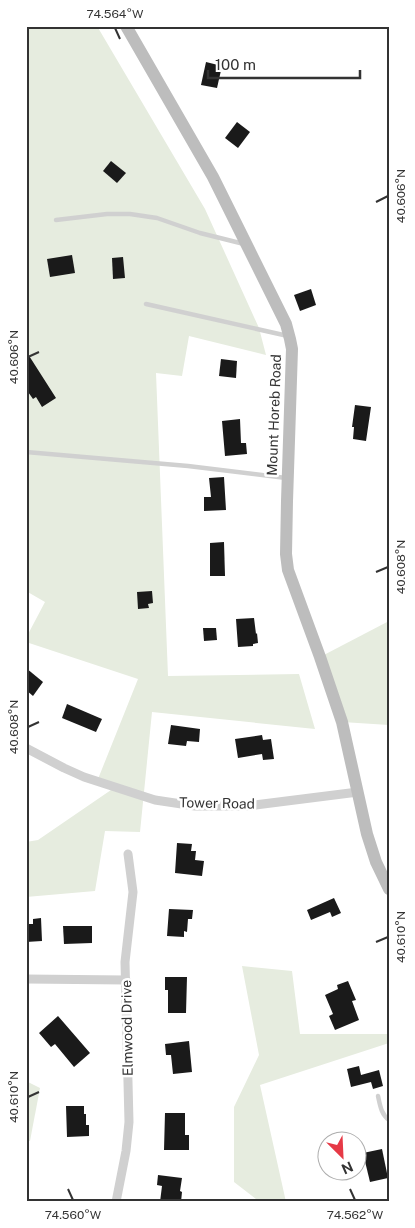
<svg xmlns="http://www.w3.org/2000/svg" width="415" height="1228" font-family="'Public Sans',sans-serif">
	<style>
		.green { fill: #e6ecdf }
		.building { fill: #1a1a1a }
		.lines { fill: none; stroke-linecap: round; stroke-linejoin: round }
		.lane { stroke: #d0d0d0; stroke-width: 4.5 }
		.street { stroke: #d0d0d0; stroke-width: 9 }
		.secondary { stroke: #bdbdbd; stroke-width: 12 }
		.ticks { fill: none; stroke: #333; stroke-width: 2 }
		.labels { text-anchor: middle; stroke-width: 5; stroke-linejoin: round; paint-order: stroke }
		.street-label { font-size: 14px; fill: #333; stroke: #fff }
		.neatline { fill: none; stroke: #333; stroke-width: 2 }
		.ticks-label { font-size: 12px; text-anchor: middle; fill: #333 }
	</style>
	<rect width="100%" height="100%" fill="#fff"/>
	<g class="green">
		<polygon points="26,26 97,26 205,209 259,328 266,355 189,336 182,376 156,373 168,676 299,674 315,729 152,712 140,832 105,831 95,891 26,897 26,842 38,840 111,790 96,784 138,679 26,642 26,638 45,602 26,591"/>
		<polygon points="389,621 389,725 342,722 320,657"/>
		<polygon points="242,966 292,971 300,1034 389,1034 389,1043 260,1085 286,1202 260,1202 234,1182 234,1107 259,1055"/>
		<polygon points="26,1081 40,1088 30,1141 26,1141"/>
	</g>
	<g class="building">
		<polygon points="206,62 222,66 217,88 201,85"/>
		<polygon points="237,122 250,132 238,148 225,138"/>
		<polygon points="111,161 126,173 117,183 103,171"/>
		<polygon points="72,255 75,273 50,277 47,259"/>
		<polygon points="123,257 125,278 113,279 112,258"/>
		<polygon points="311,289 316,305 300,311 294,295"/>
		<polygon points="26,351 56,398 42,407 36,397 33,399 26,389"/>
		<polygon points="221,359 237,361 236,378 219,376"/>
		<polygon points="355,405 371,407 366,441 353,439 354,427 352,427"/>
		<polygon points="240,419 241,443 246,443 247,454 225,456 222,421"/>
		<polygon points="224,477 226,510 204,511 204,497 211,497 209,478"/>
		<polygon points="224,542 225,576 210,576 210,543"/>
		<polygon points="152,591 153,603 148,604 149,608 138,609 137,592"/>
		<polygon points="254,618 256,634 257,633 258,643 253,644 253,646 238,647 236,619"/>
		<polygon points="203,628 216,628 217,640 204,641"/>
		<polygon points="26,668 43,682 33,696 26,690"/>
		<polygon points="67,704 102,719 96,732 62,718"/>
		<polygon points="171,725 200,729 199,742 187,741 186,746 168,744"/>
		<polygon points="262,735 263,740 271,739 274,759 263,760 262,754 238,758 235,739"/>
		<polygon points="177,843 192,844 191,851 196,851 195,860 204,861 202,876 175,873"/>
		<polygon points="334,898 341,913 332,917 330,912 311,920 307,910"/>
		<polygon points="169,909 193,910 192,919 188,919 187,932 184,931 184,937 167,936"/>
		<polygon points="41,918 42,941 26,942 26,924 33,924 33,919"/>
		<polygon points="63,926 92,926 92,943 64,944"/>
		<polygon points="165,977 187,977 186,1013 168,1013 168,990 165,990"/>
		<polygon points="348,981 356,1000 352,1001 359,1020 335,1030 329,1016 333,1014 325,995 338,989 337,985"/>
		<polygon points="58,1016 90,1053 74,1067 55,1044 51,1047 39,1033"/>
		<polygon points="189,1041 192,1072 173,1074 171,1055 166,1055 165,1044"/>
		<polygon points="359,1066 361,1075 379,1070 383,1086 373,1089 371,1082 351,1087 347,1069"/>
		<polygon points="66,1106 84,1106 84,1114 86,1114 86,1125 89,1125 89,1136 67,1137"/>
		<polygon points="165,1113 185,1113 185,1135 189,1135 189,1150 164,1150"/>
		<polygon points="382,1149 388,1178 370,1182 363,1153"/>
		<polygon points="158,1175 182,1178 180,1191 182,1192 181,1202 160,1202 162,1186 157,1185"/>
	</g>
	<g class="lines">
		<g class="lane">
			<polyline points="56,220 107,214 130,214 157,218 200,233 244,244"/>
			<polyline points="146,304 288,336"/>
			<polyline points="26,452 188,466 286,478"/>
			<path d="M378 1096C380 1105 381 1114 389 1120"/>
		</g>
		<g class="street">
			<polyline points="26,748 64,768 84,777 155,800 195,806 247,806 358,792"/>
			<polyline points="26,979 126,980"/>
			<polyline points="116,1202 126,1151 129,1122 125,962 133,892 128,854"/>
		</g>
		<polyline class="secondary" points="126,26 213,177 286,324 290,339 292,349 287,501 286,554 288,570 320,657 342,722 367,834 376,862 389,889"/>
	</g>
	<path class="ticks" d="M115 28 120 39M376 202 388 196M28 357 39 352M376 572 388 567M28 727 39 722M376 942 388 937M28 1097 39 1092M68 1189 73 1200M350 1189 355 1200"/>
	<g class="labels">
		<g class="street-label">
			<text transform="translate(274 415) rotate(-88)" y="5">Mount Horeb Road</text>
			<text transform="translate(217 803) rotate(1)" y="5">Tower Road</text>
			<text transform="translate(127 1028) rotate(-91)" y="5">Elmwood Drive</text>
		</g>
	</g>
	<rect width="415" height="1228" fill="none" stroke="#ffffff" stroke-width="55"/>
	<g transform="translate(342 1156) rotate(156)"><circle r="24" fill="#ffffff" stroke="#adadad"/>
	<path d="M0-4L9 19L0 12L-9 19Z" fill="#e63946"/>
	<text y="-8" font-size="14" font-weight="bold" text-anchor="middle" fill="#333333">N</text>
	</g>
	<path d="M208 70v8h152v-8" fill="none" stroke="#333333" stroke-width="2.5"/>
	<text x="215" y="70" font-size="15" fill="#333333" stroke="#ffffff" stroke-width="4" paint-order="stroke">100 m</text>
	<rect x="28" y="28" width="360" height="1172" class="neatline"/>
	<g class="ticks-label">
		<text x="115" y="18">74.564°W</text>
		<text transform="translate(401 196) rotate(-90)" y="4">40.606°N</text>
		<text transform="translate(14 357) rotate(-90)" y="4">40.606°N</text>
		<text transform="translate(401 567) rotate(-90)" y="4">40.608°N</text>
		<text transform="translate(14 727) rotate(-90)" y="4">40.608°N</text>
		<text transform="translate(401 937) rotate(-90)" y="4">40.610°N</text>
		<text transform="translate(14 1097) rotate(-90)" y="4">40.610°N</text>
		<text x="73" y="1219">74.560°W</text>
		<text x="355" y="1219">74.562°W</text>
	</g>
</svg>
